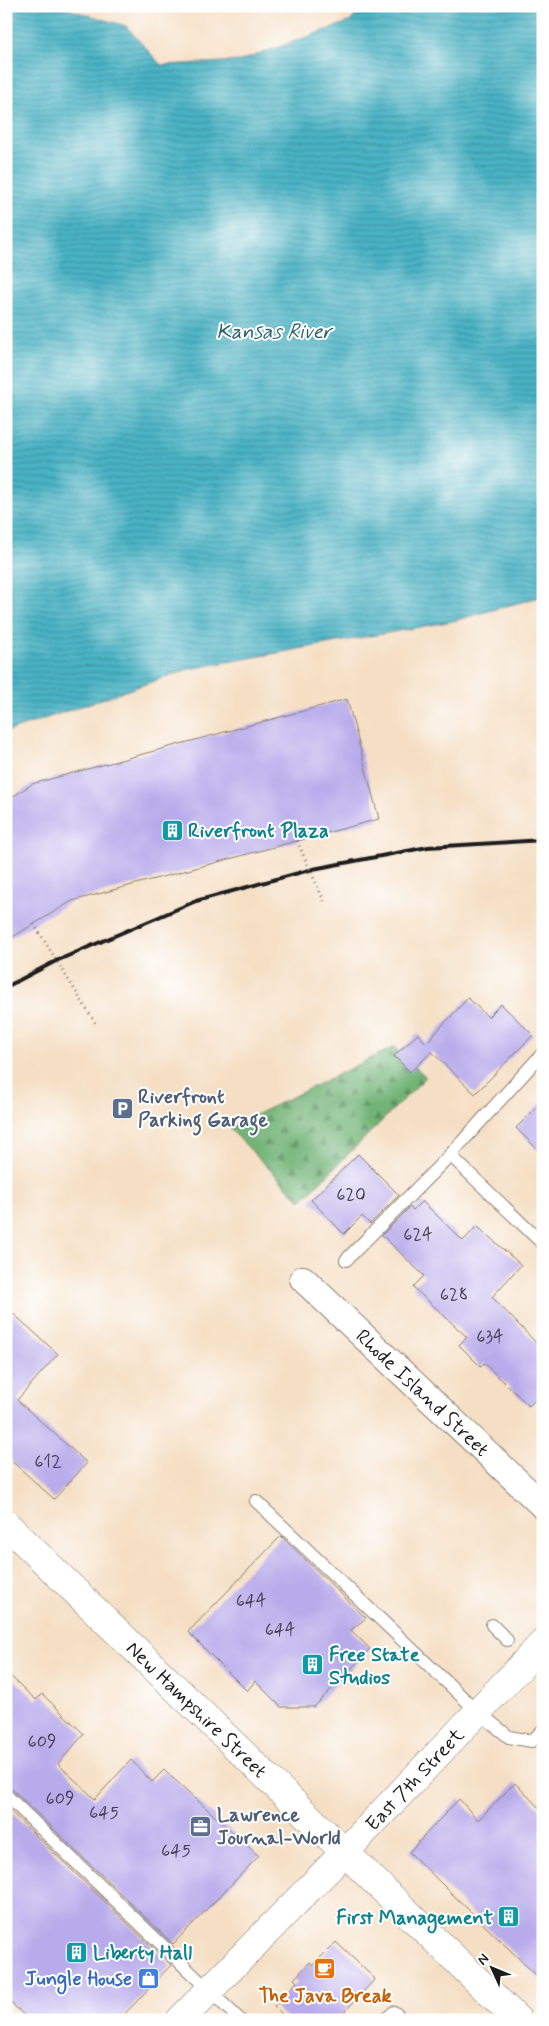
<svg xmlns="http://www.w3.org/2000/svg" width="549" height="2026" font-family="Mynerve,sans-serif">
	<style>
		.forest { fill: url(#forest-firs); stroke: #47684a }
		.water { fill: url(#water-rules); stroke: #326870 }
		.building { fill: #b8abeb }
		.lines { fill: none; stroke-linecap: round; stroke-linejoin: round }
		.service-casing { stroke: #887e70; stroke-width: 14 }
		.minor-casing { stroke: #887e70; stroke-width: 28 }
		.tertiary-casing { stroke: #887e70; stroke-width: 29 }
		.service { stroke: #fff; stroke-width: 12 }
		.minor { stroke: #fff; stroke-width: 26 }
		.tertiary { stroke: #fff; stroke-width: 28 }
		.rail { stroke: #1c1c1c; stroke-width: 4 }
		.path-bridge { stroke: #887e70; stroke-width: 3; stroke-dasharray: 1 4; stroke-linecap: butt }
		.labels { text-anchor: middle; stroke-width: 4; stroke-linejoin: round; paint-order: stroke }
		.number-label { font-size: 18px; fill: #434050 }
		.culture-label { font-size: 20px; font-weight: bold; fill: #0d838f; stroke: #fff; text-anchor: start }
		.service-label { font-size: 20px; font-weight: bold; fill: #4e5e75; stroke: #fff; text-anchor: start }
		.street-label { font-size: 20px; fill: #1c1c1c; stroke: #fff }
		.shop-label { font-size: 20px; font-weight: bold; fill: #366cbe; stroke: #fff; text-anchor: end }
		.food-label { font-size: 20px; font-weight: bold; fill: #c56008; stroke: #fff }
		.water-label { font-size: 21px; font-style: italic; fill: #306068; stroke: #fff }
	</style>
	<defs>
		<pattern id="forest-firs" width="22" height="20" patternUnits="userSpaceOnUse" patternTransform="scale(1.25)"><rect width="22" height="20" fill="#72b477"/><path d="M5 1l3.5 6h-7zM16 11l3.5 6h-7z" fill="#5d9261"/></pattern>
		<pattern id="water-rules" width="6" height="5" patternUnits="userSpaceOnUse" patternTransform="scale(1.25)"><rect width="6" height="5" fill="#48b3c5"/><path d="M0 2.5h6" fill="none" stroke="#3b919f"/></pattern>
	</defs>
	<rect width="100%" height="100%" fill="#fff"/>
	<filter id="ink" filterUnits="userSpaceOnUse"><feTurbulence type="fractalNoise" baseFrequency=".02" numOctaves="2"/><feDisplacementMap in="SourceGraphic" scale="10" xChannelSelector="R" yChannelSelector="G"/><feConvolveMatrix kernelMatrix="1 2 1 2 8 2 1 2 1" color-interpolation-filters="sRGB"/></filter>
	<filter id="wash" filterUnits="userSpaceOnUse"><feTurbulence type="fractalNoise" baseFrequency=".0096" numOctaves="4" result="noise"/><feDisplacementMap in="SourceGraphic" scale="20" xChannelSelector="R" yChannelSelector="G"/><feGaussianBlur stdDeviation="1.12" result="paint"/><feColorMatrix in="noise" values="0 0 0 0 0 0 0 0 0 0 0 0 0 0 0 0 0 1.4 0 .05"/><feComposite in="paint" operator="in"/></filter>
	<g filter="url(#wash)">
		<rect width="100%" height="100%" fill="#f5dfc4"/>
		<polygon class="forest" points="394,1047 426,1077 301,1201 229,1128"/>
		<polygon class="water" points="6,6 58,6 126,26 161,65 240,61 351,21 362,6 543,6 543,596 453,621 189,669 6,732"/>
		<g id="blocks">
			<g class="building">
				<polygon points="347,699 379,819 72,901 6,941 6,801 32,784"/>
				<polygon points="468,998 488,1017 501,1004 533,1035 475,1094 432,1052 410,1072 394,1056 418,1034 426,1043"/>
				<polygon points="543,1101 543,1155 516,1128"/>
				<polygon points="358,1154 399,1195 370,1224 362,1216 344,1234 311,1200"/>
				<polygon points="422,1201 463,1241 477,1226 521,1265 492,1297 543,1350 543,1392 529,1406 484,1363 481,1367 459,1345 467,1337 413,1287 424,1276 382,1235 410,1207 413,1210"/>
				<polygon points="6,1307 58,1354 17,1400 87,1463 54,1499 6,1456"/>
				<polygon points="281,1536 366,1618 351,1630 370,1649 314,1707 281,1707 255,1681 247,1691 188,1632"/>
				<polygon points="6,1672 36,1700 42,1694 84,1734 58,1764 95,1799 131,1760 152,1782 164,1770 259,1856 173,1944 12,1789 6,1787"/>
				<polygon points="515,1783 543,1812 543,1982 409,1852 459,1799 478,1820"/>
				<polygon points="6,1807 171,1965 119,2020 29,2020 6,1998"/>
				<polygon points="336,1942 375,1979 337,2020 288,2020 274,2006 297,1982 294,1979 310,1962 313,1965"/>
			</g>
		</g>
	</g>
	<g filter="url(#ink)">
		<use href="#blocks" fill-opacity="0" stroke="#887e70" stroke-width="1"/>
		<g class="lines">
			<defs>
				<g id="service">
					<polyline points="450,1155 543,1244"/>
					<polyline points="346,1260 450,1155 543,1053"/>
					<polyline points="256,1501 477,1711 509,1737 532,1741 543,1730"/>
					<polyline points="492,1625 507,1640"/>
					<polyline points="6,1795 240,2020"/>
					<polyline points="385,2020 394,2012 403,2020"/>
				</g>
				<g id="minor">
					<path id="s1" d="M303 1279 543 1506"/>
				</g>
				<g id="tertiary">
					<path id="s2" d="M6 1524 518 2020"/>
					<path id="s3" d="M180 2020 345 1852 543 1643"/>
				</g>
			</defs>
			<use href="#service" class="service-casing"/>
			<use href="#minor" class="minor-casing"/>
			<use href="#tertiary" class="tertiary-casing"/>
			<use href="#service" class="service"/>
			<use href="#minor" class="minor"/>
			<use href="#tertiary" class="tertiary"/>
			<polyline class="rail" points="6,987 56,961 196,901 313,869 428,847 543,840"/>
			<g class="path-bridge">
				<polyline points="297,841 324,901"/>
				<polyline points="34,924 96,1024"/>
			</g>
		</g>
	</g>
	<defs>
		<symbol id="building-square" viewBox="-11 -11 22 22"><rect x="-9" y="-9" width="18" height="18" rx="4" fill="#0f9aa8" stroke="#fff"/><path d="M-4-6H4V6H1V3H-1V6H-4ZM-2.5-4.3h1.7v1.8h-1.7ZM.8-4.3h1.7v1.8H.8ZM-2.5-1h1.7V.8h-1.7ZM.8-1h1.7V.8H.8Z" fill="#fff"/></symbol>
		<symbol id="parking-square" viewBox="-11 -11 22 22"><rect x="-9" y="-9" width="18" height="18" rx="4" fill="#5c6f8a" stroke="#fff"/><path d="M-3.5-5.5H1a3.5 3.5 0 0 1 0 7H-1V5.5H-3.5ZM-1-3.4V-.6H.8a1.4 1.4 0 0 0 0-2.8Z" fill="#fff"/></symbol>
		<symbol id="office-square" viewBox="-11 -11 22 22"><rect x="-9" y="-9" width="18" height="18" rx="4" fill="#5c6f8a" stroke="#fff"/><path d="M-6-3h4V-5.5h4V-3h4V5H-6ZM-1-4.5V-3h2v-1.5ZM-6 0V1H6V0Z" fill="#fff"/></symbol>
		<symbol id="cafe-square" viewBox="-11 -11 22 22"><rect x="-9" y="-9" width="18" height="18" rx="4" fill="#e8710a" stroke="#fff"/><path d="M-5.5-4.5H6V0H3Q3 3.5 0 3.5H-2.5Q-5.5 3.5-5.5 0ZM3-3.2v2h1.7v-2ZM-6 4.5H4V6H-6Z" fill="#fff"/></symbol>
		<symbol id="shop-square" viewBox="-11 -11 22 22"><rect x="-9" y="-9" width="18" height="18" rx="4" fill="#3f7fe0" stroke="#fff"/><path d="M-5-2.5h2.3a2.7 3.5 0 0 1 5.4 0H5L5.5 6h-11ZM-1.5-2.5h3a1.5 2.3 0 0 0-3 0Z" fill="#fff"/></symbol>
	</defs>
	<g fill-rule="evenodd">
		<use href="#building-square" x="160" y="818" width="25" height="25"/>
		<use href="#parking-square" x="110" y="1096" width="25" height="25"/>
		<use href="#building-square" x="300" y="1652" width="25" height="25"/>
		<use href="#office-square" x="188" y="1814" width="25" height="25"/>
		<use href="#building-square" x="496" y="1904" width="25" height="25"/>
		<use href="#building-square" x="64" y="1940" width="25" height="25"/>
		<use href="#cafe-square" x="312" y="1956" width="25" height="25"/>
		<use href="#shop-square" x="136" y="1966" width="25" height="25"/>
	</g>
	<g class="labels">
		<g class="number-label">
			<text x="351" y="1200">620</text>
			<text x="418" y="1240">624</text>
			<text x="454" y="1300">628</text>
			<text x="490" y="1342">634</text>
			<text x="48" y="1467">612</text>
			<text x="251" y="1606">644</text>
			<text x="280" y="1635">644</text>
			<text x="42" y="1747">609</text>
			<text x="60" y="1804">609</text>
			<text x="104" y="1818">645</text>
			<text x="176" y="1856">645</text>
		</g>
		<g class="culture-label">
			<text x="188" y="837">Riverfront Plaza</text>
			<text x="329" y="1661">Free State<tspan x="329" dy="23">Studios</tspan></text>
			<text x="493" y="1924" text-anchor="end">First Management</text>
			<text x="93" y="1959">Liberty Hall</text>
		</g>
		<g class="service-label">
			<text x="138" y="1103">Riverfront<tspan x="138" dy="23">Parking Garage</tspan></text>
			<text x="217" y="1821">Lawrence<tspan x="217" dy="23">Journal-World</tspan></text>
		</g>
		<g class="street-label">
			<text dy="7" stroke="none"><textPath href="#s1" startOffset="165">Rhode Island Street</textPath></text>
			<text dy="7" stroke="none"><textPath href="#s2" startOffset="266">New Hampshire Street</textPath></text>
			<text dy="7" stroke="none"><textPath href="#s3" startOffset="336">East 7th Street</textPath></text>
		</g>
		<g class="shop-label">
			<text x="132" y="1985">Jungle House</text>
		</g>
		<g class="food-label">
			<text x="325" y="2002">The Java Break</text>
		</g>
		<g class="water-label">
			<text x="274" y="338">Kansas River</text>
		</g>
	</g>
	<rect width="549" height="2026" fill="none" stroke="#fff" stroke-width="25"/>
	<g transform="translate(492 1968) rotate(314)" stroke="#ffffff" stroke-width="4" paint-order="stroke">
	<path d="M0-4L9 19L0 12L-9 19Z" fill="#1c1c1c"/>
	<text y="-8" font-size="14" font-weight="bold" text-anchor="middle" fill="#1c1c1c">N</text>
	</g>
</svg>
